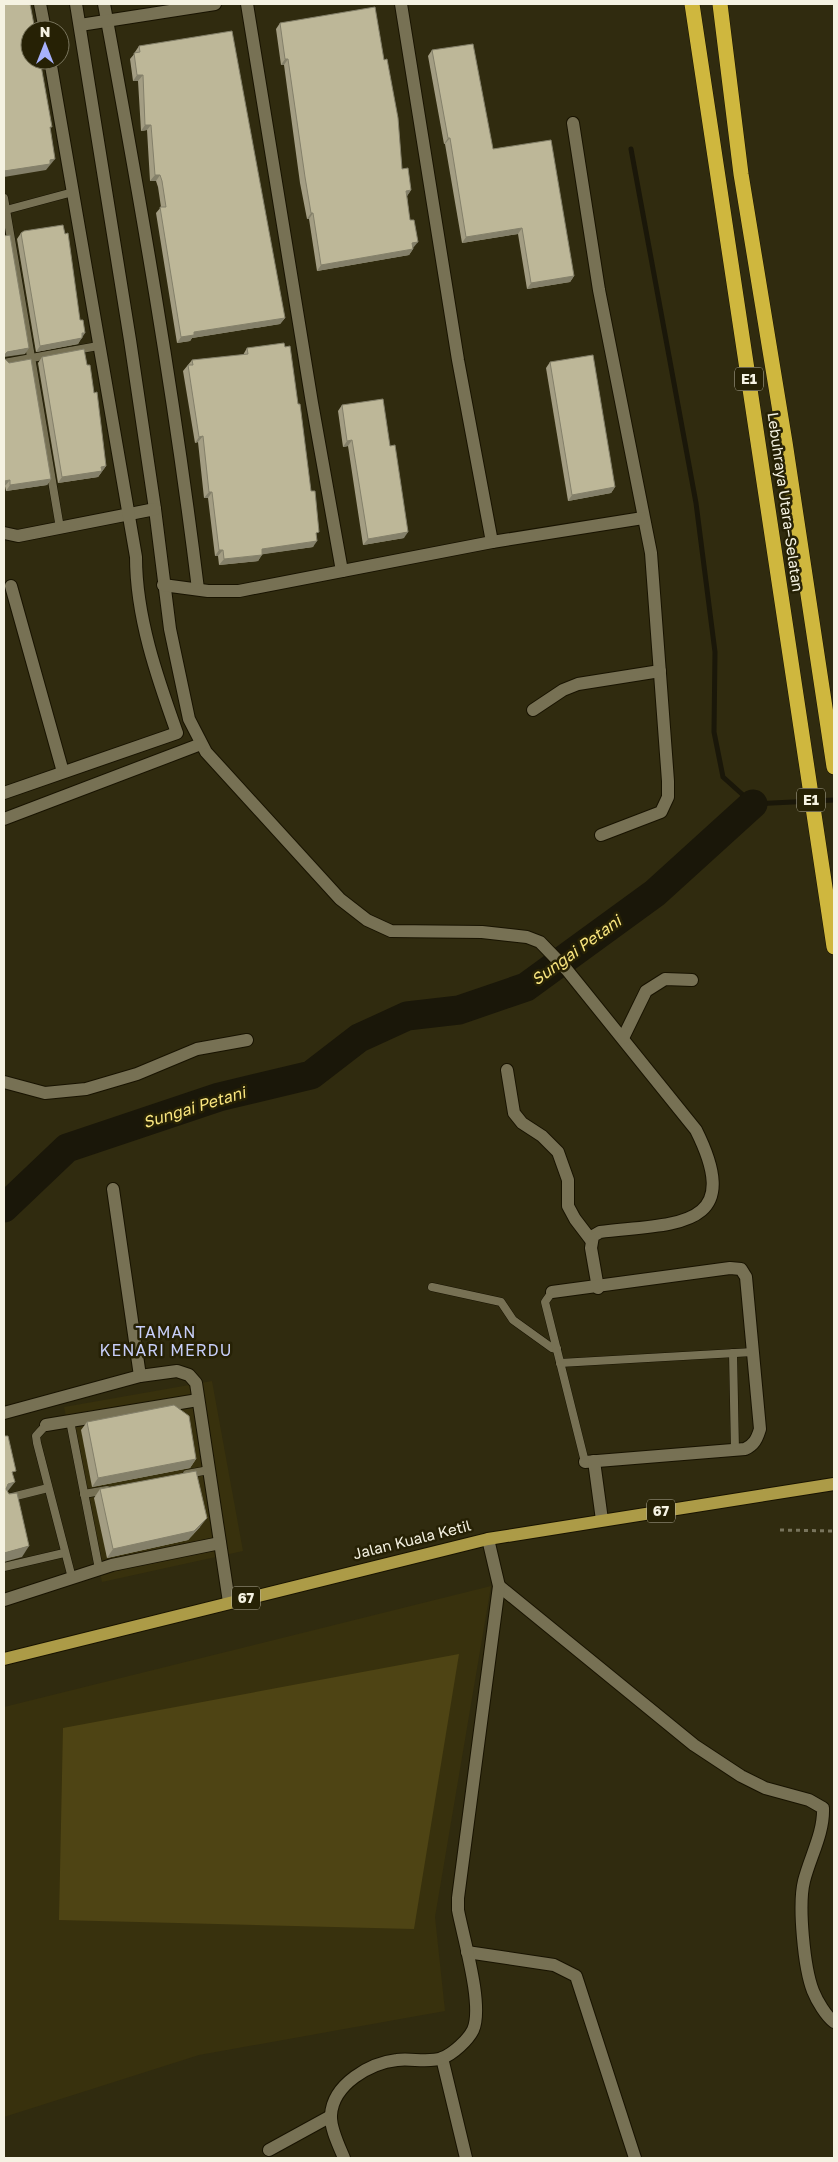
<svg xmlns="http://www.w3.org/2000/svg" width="838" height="2162" font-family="'Golos Text',sans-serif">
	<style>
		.built { fill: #38310d }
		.pitch { fill: #4e4414 }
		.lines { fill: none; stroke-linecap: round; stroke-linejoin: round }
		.stream { stroke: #1a1709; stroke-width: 5 }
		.river { stroke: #1a1709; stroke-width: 29 }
		.service-casing { stroke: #181300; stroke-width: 9 }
		.minor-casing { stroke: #181300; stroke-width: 14 }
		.primary-casing { stroke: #181300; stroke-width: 14 }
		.motorway-casing { stroke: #181300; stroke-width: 16 }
		.path { stroke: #78745c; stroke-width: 3; stroke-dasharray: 4 4; stroke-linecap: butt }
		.service { stroke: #777154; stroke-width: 8 }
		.minor { stroke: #777154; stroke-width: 12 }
		.primary { stroke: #ac9b47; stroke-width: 12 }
		.motorway { stroke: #cfb73e; stroke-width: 15 }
		.wall { fill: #a39d83 }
		.shaded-wall { fill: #84806a }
		.building { fill: #bdb798; stroke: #84806a }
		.labels { text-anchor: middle; stroke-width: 5; stroke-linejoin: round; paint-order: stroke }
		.shield { fill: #262105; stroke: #b7b3a0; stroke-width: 1 }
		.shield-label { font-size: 14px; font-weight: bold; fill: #f5f2e2 }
		.street-label { font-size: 15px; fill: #f5f2e2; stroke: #262105 }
		.water-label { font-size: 16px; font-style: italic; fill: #f9e57e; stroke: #262105 }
		.neighbourhood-label { font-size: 16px; letter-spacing: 1px; fill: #c7cef8; stroke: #262105 }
	</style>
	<rect width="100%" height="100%" fill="#302b0f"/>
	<g class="built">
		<polygon points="212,1381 243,1551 102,1582 64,1407"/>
		<polygon points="491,1586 435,1917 445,2011 199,2055 4,2117 4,1707"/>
	</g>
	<polygon class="pitch" points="459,1654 414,1929 59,1920 63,1728"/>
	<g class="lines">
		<polyline class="stream" points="631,149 696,503 715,652 714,732 723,777 753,804 834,800"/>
		<polyline class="river" points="4,1208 67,1148 219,1097 311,1075 359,1038 407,1016 459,1010 526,987 655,893 753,804"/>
		<defs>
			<g id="service">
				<polyline points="4,198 60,528"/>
				<polyline points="6,210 73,192"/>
				<polyline points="4,363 98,346"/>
				<polyline points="432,1287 501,1302 513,1320 552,1348 557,1349"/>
				<polyline points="552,1292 545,1302 585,1462"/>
				<polyline points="733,1353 735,1450"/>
				<polyline points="560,1363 753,1352"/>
				<polyline points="70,1421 99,1569"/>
				<polyline points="46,1425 36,1436 37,1443 72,1578"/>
				<polyline points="187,1474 209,1470"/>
				<polyline points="84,1494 107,1490"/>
				<polyline points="4,1499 48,1488"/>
				<polyline points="4,1567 64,1553"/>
			</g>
			<g id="minor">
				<polyline points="40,4 45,30"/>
				<path d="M76 4 130 340 155 509 170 629 189 719 206 752 340 899 367 920 391 931 482 932 527 937 540 942 567 970 696 1130C746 1230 675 1223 600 1232L593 1236 591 1248 598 1288"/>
				<path d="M104 4C140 198 174 393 198 589"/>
				<polyline points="247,4 312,403 342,571"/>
				<polyline points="401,4 458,360 492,542"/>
				<polyline points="80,25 215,4"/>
				<polyline points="573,123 599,290 651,553 668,781 668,797 661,812 601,835"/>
				<polyline points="4,533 18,536 155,509"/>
				<polyline points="163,585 208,591 239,591 492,542 643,518"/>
				<polyline points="11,586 63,772"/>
				<polyline points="533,710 563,690 578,684 660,671"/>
				<path d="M4 793 177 733C157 677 136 617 136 557L50 60"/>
				<polyline points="4,819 201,744"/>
				<polyline points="623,1038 646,991 665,979 692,980"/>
				<polyline points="507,1070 514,1113 522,1123 542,1136 558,1152 568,1180 568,1206 575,1219 591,1240"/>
				<polyline points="4,1082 45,1093 86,1089 137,1074 197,1049 247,1040"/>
				<polyline points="113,1189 140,1376"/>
				<path d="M552 1292 730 1268 741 1269 746 1277 760 1429C757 1439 754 1445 745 1449L585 1462"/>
				<polyline points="4,1413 140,1376 177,1371 189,1375 196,1383 229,1602"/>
				<polyline points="46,1425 198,1400"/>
				<polyline points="594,1461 602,1520"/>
				<path d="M499 1586 694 1745 741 1776 765 1788 809 1800 823 1808C824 1833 810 1857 804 1881 798 1905 804 1968 813 1991 817 2001 826 2016 834 2022"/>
				<polyline points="4,1600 112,1565 220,1543"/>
				<polyline points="467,1952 554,1965 576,1976 635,2158"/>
				<polyline points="442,2058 466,2158"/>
				<polyline points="269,2150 331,2116"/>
				<path d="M344 2158C339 2146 330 2128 331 2115 333 2084 370 2063 397 2060 410 2058 430 2063 442 2058 453 2054 468 2040 473 2030 484 2006 463 1937 458 1910V1898L499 1586 488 1539"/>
			</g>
			<polyline id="primary" points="4,1659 488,1539 834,1484"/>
			<g id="motorway">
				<polyline points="692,4 834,947"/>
				<polyline points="720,4 741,174 785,442 834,767"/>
			</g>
		</defs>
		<use href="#service" class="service-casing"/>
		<use href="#minor" class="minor-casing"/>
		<use href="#primary" class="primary-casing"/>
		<use href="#motorway" class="motorway-casing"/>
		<polyline class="path" points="780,1530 834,1531"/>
		<use href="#service" class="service"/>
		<use href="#minor" class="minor"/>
		<use href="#primary" class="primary"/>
		<use href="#motorway" class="motorway"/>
	</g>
	<g class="wall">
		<polygon points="280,23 402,169 411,190 407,196 413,249 409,255 317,271 309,219 307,219 300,183 284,65 281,65 276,29"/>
		<polygon points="139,46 285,318 280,324 192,338 190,341 177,343 156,213 161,207 158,187 156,181 150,181 147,130 141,131 138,81 133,81 130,59 135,53 135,52"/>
		<polygon points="432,50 493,149 574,276 570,282 527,289 518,234 462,243 445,144 444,144 428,56"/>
		<polygon points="21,233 82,336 78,344 36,352 17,239"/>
		<polygon points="247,348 316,536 313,547 262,554 258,561 219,565 218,556 215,556 208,498 204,498 198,442 195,443 183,371 192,360 243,355"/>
		<polygon points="42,357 87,365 106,466 98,477 58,483 38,363"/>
		<polygon points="4,358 51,479 47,485 6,491 5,486 4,487"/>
		<polygon points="550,362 615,487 611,493 568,501 546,368"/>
		<polygon points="342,405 404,538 363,545 348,446 343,447 338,411"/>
		<polygon points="87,1422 196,1459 190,1468 92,1487 81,1430"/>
		<polygon points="100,1489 200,1527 188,1540 107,1558 94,1498"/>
	</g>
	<g class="shaded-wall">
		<polygon points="285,59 288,59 284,65 281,65"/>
		<polygon points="137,75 143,75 138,81 133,81"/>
		<polygon points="145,125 151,125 147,130 141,131"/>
		<polygon points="448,138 450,138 445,144 444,144"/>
		<polygon points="55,159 46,170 4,177 4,171"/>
		<polygon points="155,175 160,175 156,181 150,181"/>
		<polygon points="411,190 407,196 406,191"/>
		<polygon points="311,213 313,213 309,219 307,219"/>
		<polygon points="522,228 518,234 462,243 466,237"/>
		<polygon points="418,242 413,248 412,243"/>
		<polygon points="413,249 409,255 317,271 321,265"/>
		<polygon points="574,276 570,282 527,289 531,283"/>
		<polygon points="285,318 280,324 192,338 190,341 177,343 181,337 194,332"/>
		<polygon points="82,333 85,333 78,344 36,352 40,346"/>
		<polygon points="29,348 25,354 4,357 4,356 7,352"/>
		<polygon points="203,436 198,442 195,443 199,437"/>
		<polygon points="352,440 348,446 343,447 347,441"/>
		<polygon points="106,466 98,477 58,483 62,477"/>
		<polygon points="51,479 47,485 6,491 10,485"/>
		<polygon points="10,480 5,486 4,487 4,481"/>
		<polygon points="615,487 611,493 568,501 572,495"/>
		<polygon points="209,492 212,492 208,498 204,498"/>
		<polygon points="408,532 404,538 363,545 368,539"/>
		<polygon points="317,541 313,547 258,555 262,549"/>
		<polygon points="219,550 223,550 218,556 215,556"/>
		<polygon points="262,555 258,561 219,565 224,559"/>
		<polygon points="196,1459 190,1468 92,1487 98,1478"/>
		<polygon points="15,1482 7,1492 4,1494 8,1484"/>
		<polygon points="207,1518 200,1527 188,1540 107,1558 113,1549"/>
		<polygon points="29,1546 22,1557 4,1562 4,1553"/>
	</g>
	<g class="building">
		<polygon points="4,4 30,4 35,30 30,30 30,60 40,60 52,127 50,127 55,159 50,160 50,164 4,171"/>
		<polygon points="375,7 384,60 387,59 398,118 402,169 408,168 411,190 406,191 410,220 414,220 418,242 412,243 413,249 321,265 313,213 311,213 305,177 288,59 285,59 280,23"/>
		<polygon points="232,31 285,318 194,332 194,335 181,337 160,207 166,207 162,181 160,175 155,175 151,125 145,125 143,75 137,75 134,53 140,52 139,46"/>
		<polygon points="473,44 493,149 551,140 574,276 531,283 522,228 466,237 450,138 448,138 432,50"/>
		<polygon points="63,225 65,234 68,233 80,320 83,320 85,333 82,333 82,338 40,346 21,233 24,231"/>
		<polygon points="10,235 29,348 7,352 4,356 4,236"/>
		<polygon points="284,343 285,347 290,346 298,404 300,404 311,491 315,491 319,532 316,533 317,541 262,549 262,555 224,559 223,550 219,550 212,492 209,492 203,436 199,437 188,365 193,365 192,360 248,354 247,348"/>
		<polygon points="84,349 87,365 90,365 94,393 97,392 106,466 101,467 102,471 62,477 42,357"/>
		<polygon points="593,355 615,487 572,495 550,362"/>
		<polygon points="4,358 9,363 31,359 51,479 10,485 10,480 4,481"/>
		<polygon points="383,399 390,446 395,445 408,532 368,539 352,440 347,441 342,405"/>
		<polygon points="174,1405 189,1416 196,1459 98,1478 87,1422"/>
		<polygon points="4,1436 8,1436 16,1471 12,1472 15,1482 8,1484 6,1489 9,1494 17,1493 29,1546 4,1553"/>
		<polygon points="196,1471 207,1518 194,1531 113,1549 100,1489"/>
	</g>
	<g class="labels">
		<g class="shield">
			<rect x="735" y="367.5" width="28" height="23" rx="4"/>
			<rect x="797" y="788.5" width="28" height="23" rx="4"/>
			<rect x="647" y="1499.5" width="28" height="23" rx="4"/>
			<rect x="232" y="1586.5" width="28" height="23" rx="4"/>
		</g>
		<g class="shield-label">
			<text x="749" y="384">E1</text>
			<text x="811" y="805">E1</text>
			<text x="661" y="1516">67</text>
			<text x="246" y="1603">67</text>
		</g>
		<g class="street-label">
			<text transform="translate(785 502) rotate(82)" y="5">Lebuhraya Utara–Selatan</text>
			<text transform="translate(412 1540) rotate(-14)" y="5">Jalan Kuala Ketil</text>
		</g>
		<g class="water-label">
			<text transform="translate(576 950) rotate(-36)" y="6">Sungai Petani</text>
			<text transform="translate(194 1107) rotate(-17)" y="6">Sungai Petani</text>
		</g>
		<g class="neighbourhood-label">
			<text x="166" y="1338">TAMAN<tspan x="166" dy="18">KENARI MERDU</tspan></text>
		</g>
	</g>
	<rect width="838" height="2162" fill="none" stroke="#f5f2e2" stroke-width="10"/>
	<g transform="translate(45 45)"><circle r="24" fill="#262105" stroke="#79755d"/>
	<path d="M0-4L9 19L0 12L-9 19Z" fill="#a7b1fc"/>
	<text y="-8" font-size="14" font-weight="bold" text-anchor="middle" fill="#f5f2e2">N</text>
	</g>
</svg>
